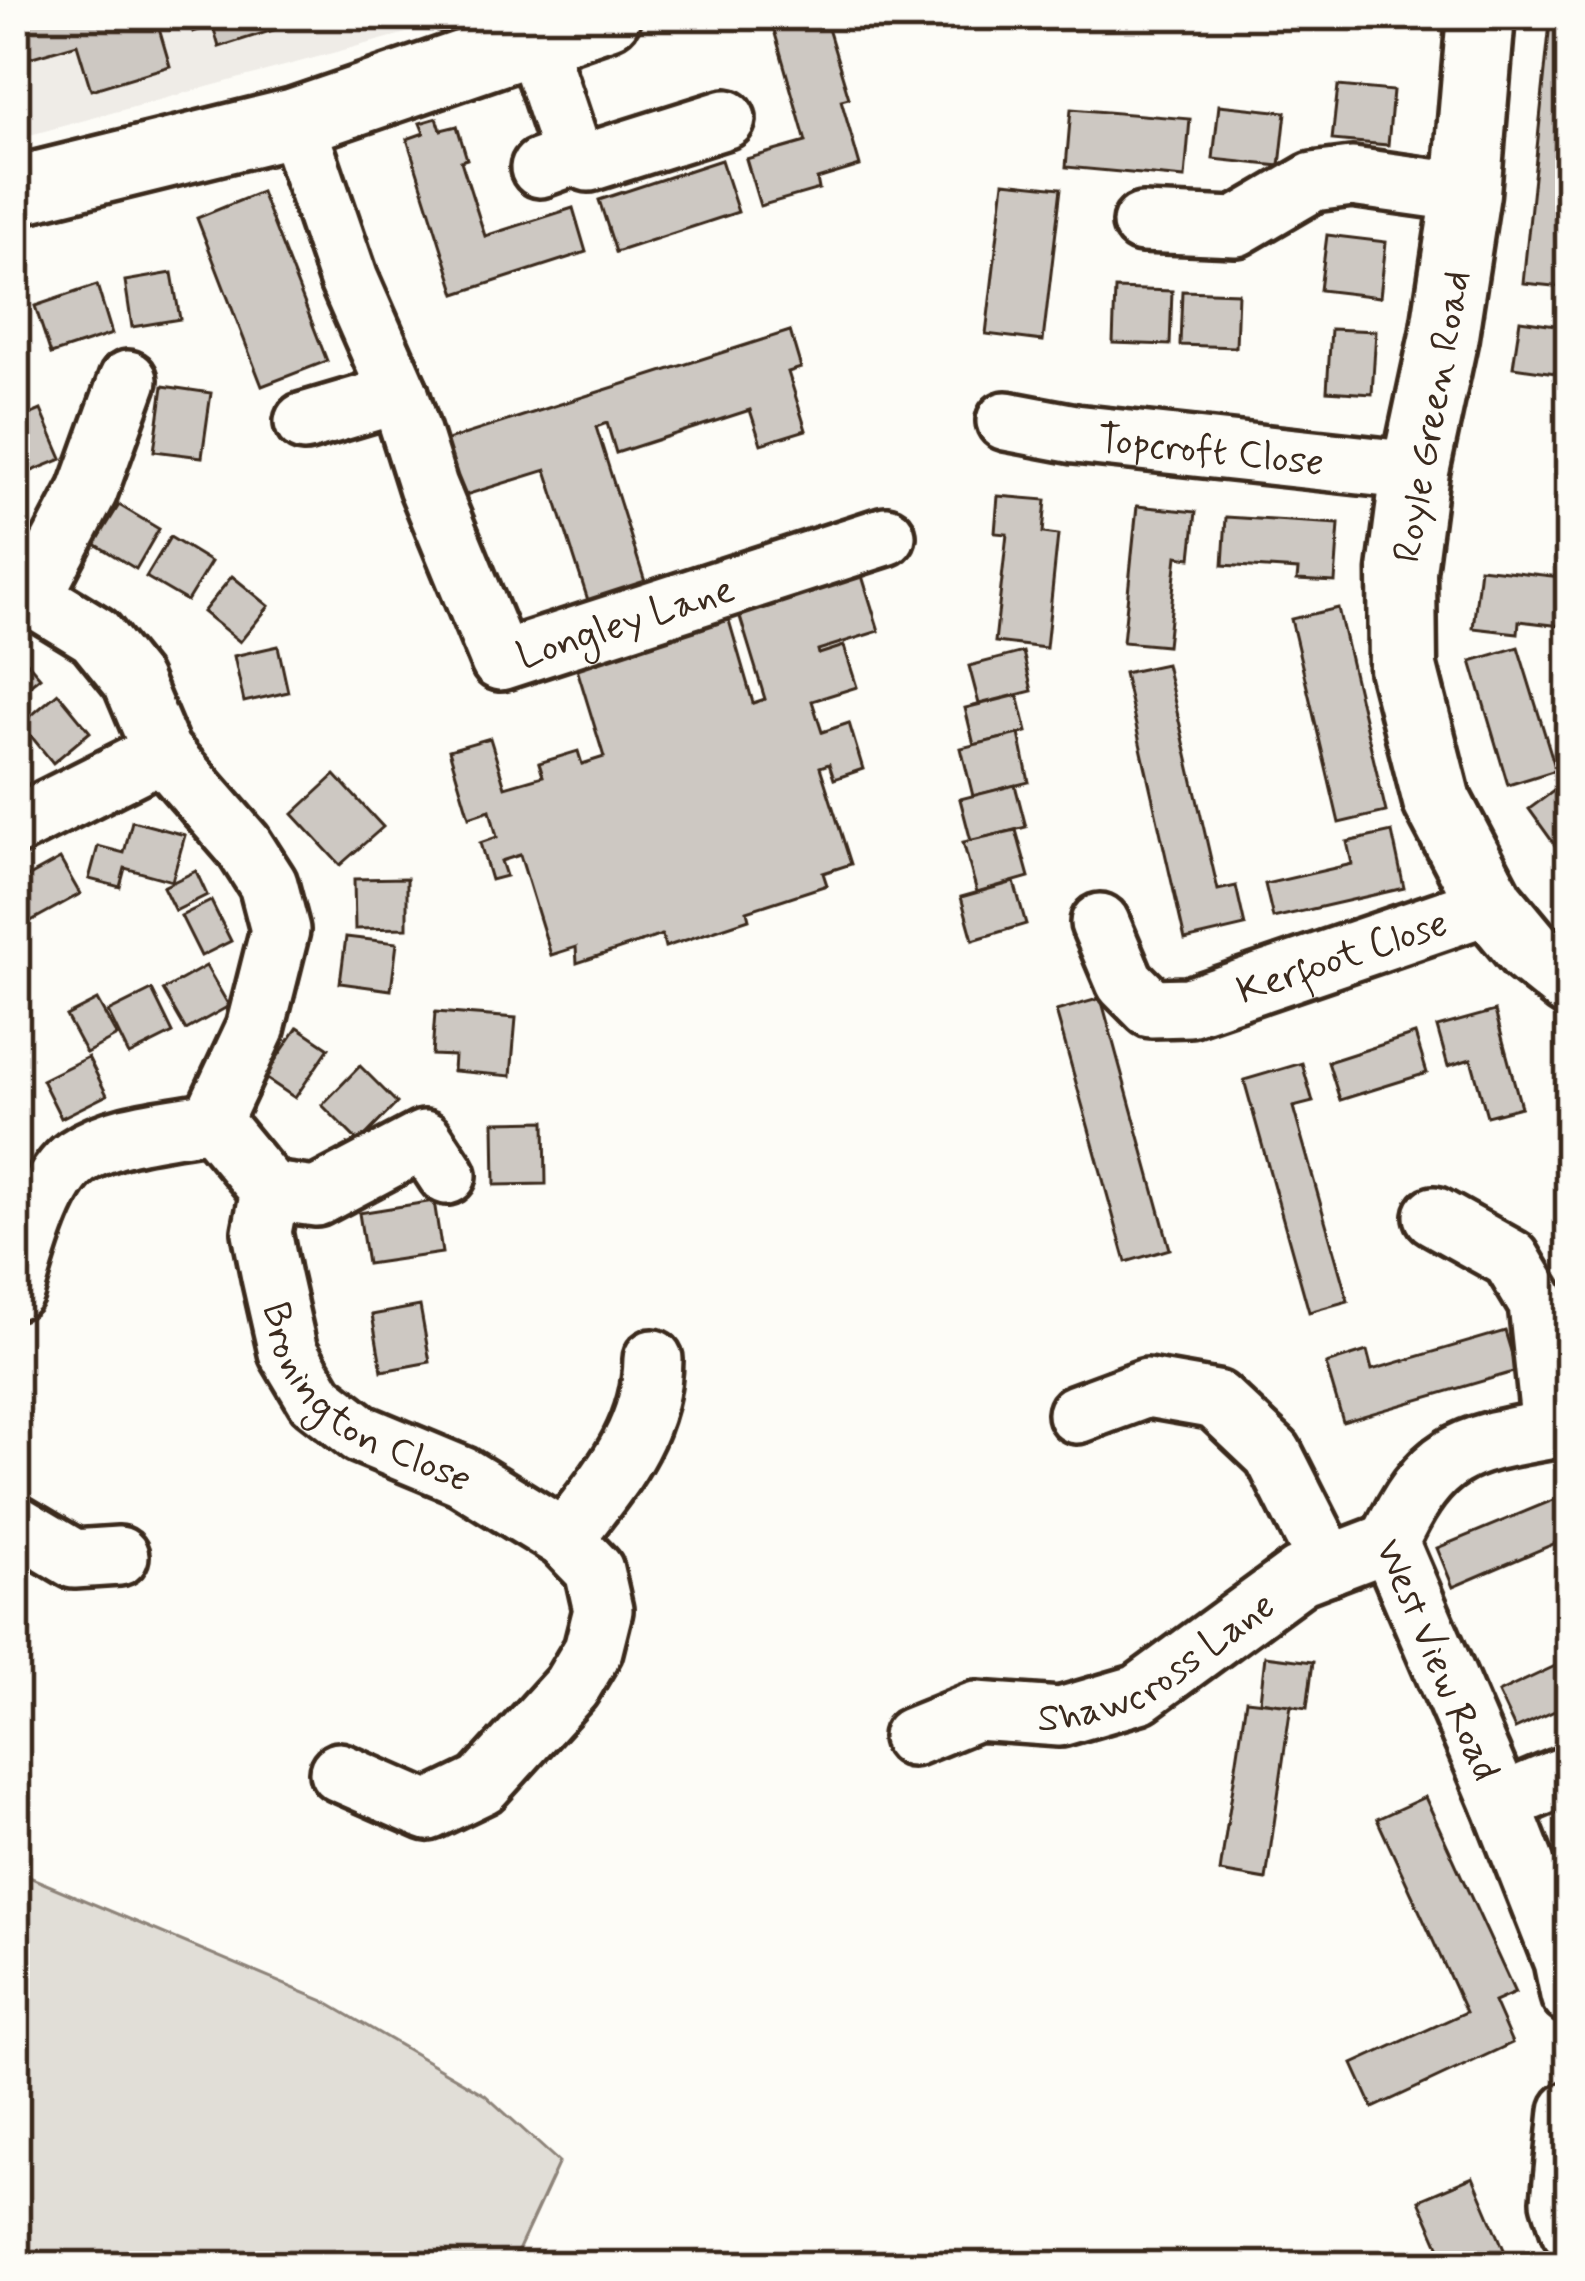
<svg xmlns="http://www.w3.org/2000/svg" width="1585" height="2281" font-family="Mynerve,sans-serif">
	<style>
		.built { fill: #efece7 }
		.green { fill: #e1ded7; stroke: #8e847a; stroke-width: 3 }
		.building { fill: #cdc8c2; stroke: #3b2a1e; stroke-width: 3 }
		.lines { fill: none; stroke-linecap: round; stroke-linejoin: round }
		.minor-casing { stroke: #3b2a1e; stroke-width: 66 }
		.major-casing { stroke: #3b2a1e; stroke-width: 75 }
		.minor { stroke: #fdfcf7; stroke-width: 57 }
		.major { stroke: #fdfcf7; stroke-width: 66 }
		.labels { text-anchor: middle; stroke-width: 9; stroke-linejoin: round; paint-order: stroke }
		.street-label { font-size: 39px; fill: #3b2a1e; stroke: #fdfcf7 }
	</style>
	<rect width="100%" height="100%" fill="#fdfcf7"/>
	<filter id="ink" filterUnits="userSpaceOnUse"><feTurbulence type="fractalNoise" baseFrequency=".00833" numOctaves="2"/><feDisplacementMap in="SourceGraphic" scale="24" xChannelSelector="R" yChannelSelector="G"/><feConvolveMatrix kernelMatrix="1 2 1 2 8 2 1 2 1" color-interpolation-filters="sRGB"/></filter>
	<g filter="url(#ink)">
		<polygon class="built" points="15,15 473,15 15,139"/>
		<polygon class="green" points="15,1871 324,2001 485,2095 559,2162 511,2266 15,2266"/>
		<g class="building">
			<polygon points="15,15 155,15 170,66 91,90 77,44 15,62"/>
			<polygon points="188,15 303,15 305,20 219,47 213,26 193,32"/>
			<polygon points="786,15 824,15 849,98 841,100 860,166 817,179 819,189 760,206 746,159 806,142 774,30 789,26"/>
			<polygon points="1550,23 1570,25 1570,230 1564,287 1523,283"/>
			<polygon points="1338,86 1393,91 1388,145 1332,140"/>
			<polygon points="1219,105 1286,112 1280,166 1213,159"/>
			<polygon points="1071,109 1190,119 1185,178 1066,167"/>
			<polygon points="437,118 441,130 457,126 467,159 461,161 485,236 573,208 586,252 456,294 407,139 424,133 420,123"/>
			<polygon points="721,160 738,212 616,252 599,200"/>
			<polygon points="1004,182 1061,188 1043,341 986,334"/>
			<polygon points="261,192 327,361 262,386 197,218"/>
			<polygon points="1327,235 1386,242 1380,297 1320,290"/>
			<polygon points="172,273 180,319 132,327 125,281"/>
			<polygon points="97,285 112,334 51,354 35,306"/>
			<polygon points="1115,289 1172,291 1170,345 1113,343"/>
			<polygon points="1182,291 1238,293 1236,347 1180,345"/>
			<polygon points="1520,320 1570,327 1570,375 1513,367"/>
			<polygon points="1331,329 1376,331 1372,394 1327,391"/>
			<polygon points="790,331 801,368 788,372 806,430 761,444 750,410 616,453 607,423 596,427 652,604 595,622 546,470 453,499 435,444"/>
			<polygon points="163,386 211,393 202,457 154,451"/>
			<polygon points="41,410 62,459 15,478 15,421"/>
			<polygon points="998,496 1046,500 1043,533 1058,535 1046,648 995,642 1007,534 995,533"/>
			<polygon points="119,505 159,529 136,569 95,544"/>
			<polygon points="1137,506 1196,512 1191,558 1177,556 1167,646 1123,642"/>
			<polygon points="1226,517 1339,524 1335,582 1297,580 1298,570 1223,565"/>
			<polygon points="170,537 211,562 187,601 146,577"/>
			<polygon points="859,566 879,631 818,650 819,654 844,646 857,687 812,701 822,732 849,723 863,769 834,779 829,764 820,767 851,864 823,873 827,885 747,911 749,919 665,947 662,935 577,963 576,947 551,955 520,855 501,861 506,876 491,880 480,843 497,837 490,810 469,817 449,750 490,738 505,787 543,776 539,763 578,751 582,764 604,757 573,656 726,610 753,703 765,699 736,604"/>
			<polygon points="1480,568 1570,578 1570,627 1519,621 1518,633 1473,628"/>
			<polygon points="232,576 269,606 240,642 203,612"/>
			<polygon points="1338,608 1386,812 1339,823 1291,619"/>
			<polygon points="278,646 288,692 244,702 234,656"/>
			<polygon points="1518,647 1556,770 1508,785 1471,661"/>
			<polygon points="15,648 40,677 15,697"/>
			<polygon points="1023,652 1032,691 979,704 969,666"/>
			<polygon points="1166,664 1218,890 1236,886 1245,926 1185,940 1124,673"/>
			<polygon points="58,693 90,732 53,763 21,724"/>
			<polygon points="1018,695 1027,732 974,745 965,708"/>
			<polygon points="1019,734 1029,782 973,796 961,748"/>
			<polygon points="335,775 383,827 340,865 293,814"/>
			<polygon points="1563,784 1570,794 1570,866 1529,809"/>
			<polygon points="1015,785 1026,827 971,841 960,799"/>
			<polygon points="132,821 185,835 172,881 125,868 120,887 89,879 98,846 124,853"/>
			<polygon points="1016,830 1029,877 977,892 963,842"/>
			<polygon points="1392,832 1404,888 1273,918 1265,884 1352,864 1347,842"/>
			<polygon points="60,859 80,894 29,922 15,897 15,884"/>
			<polygon points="196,871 207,895 175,911 163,887"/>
			<polygon points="407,878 407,928 355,929 354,879"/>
			<polygon points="1014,882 1026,924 973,940 961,897"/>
			<polygon points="211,901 231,941 201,956 181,916"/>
			<polygon points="346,937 397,943 391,990 340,983"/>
			<polygon points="206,966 229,1006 186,1030 163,990"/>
			<polygon points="152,990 173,1033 129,1055 108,1012"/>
			<polygon points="1101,998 1170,1249 1126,1262 1056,1011"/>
			<polygon points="97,1000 117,1036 86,1053 66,1016"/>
			<polygon points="1495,1011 1521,1107 1487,1116 1471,1059 1448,1066 1437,1027"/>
			<polygon points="435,1012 516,1018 511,1076 453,1071 454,1056 432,1055"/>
			<polygon points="298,1027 329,1048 295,1098 264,1077"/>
			<polygon points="1415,1034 1427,1073 1340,1100 1328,1062"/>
			<polygon points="88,1057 107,1095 61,1118 42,1080"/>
			<polygon points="1302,1063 1313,1102 1293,1107 1348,1301 1309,1312 1244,1080"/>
			<polygon points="360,1066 397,1103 359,1142 322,1105"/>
			<polygon points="545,1121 546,1184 495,1185 494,1122"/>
			<polygon points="434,1201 442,1253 367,1264 359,1213"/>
			<polygon points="420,1306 430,1362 382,1371 372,1315"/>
			<polygon points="1505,1331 1517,1371 1343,1422 1326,1364 1367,1351 1372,1370"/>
			<polygon points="1563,1496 1570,1512 1570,1537 1453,1587 1437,1548"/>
			<polygon points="1265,1656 1313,1662 1307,1708 1260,1701"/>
			<polygon points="1570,1659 1570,1704 1515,1729 1498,1693"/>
			<polygon points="1246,1700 1291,1705 1266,1880 1220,1872"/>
			<polygon points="1425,1797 1515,1993 1494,2002 1512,2043 1373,2108 1353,2064 1466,2012 1377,1819"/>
			<polygon points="1473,2177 1511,2266 1448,2266 1419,2200"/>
		</g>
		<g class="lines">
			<defs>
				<g id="minor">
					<polyline points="534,39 573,156 540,168"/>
					<polyline points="295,122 349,280 399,394 304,422"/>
					<polyline points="573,156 589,162 726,119"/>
					<polyline points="1142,223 1236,227 1313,182 1352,177 1466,193"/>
					<path id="s1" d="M399 394 428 486 500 661 886 536"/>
					<path id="s2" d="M1006 421 1075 434 1415 471"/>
					<path id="s3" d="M15 586 95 635 132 681 162 752 243 845 268 884 280 930 255 1029 212 1121 270 1191 262 1232 271 1277 288 1352 316 1399 361 1434 462 1476 564 1539 594 1570 603 1610 593 1650 571 1687 482 1785 428 1811 339 1772"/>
					<polyline points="32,598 88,491 128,380"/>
					<polyline points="15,826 162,752"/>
					<path id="s4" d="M1100 923 1125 982 1151 1008 1189 1007 1491 904"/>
					<polyline points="270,1191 316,1197 424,1140 447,1175"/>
					<polyline points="1434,1216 1511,1259 1538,1304 1551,1429"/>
					<path d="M15 1290C26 1253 44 1180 77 1157 115 1132 168 1129 212 1121"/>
					<polyline points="1077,1414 1147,1388 1216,1400 1273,1454 1329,1565"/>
					<path id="s5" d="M1570 1426C1469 1445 1435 1442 1389 1542L1501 1803 1563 1961 1570 1995"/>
					<polyline points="15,1524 74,1559 119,1556"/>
					<path d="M564 1539C607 1482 652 1435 653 1359"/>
					<path id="s6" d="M912 1737 976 1711 1060 1717 1139 1694 1300 1576 1389 1542"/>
					<polyline points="1501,1803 1570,1774"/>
					<polyline points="1570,2111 1561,2201 1570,2229"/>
				</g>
				<g id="major">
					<polyline points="1481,15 1466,193 1444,336 1415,471 1402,571 1403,668 1437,801 1491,904 1530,951 1570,983"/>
					<polyline points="15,191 295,122 607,15"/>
				</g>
			</defs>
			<use href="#minor" class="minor-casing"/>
			<use href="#major" class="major-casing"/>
			<use href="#minor" class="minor"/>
			<use href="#major" class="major"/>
		</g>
	</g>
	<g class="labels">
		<g class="street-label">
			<text transform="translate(1430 416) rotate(-80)" y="14">Royle Green Road</text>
			<text dy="14" stroke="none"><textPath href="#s2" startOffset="207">Topcroft Close</textPath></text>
			<text dy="14" stroke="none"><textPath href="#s1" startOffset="417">Longley Lane</textPath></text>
			<text dy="14" stroke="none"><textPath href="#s4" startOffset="300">Kerfoot Close</textPath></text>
			<text dy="14" stroke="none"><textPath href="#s3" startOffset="996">Bronington Close</textPath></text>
			<text dy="14" stroke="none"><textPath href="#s6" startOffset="264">Shawcross Lane</textPath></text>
			<text dy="14" stroke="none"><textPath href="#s5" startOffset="357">West View Road</textPath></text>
		</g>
	</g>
	<rect width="1585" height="2281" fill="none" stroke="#fdfcf7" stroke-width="60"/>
	<rect x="30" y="30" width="1525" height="2221" fill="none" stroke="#3b2a1e" stroke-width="4.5" filter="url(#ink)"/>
</svg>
